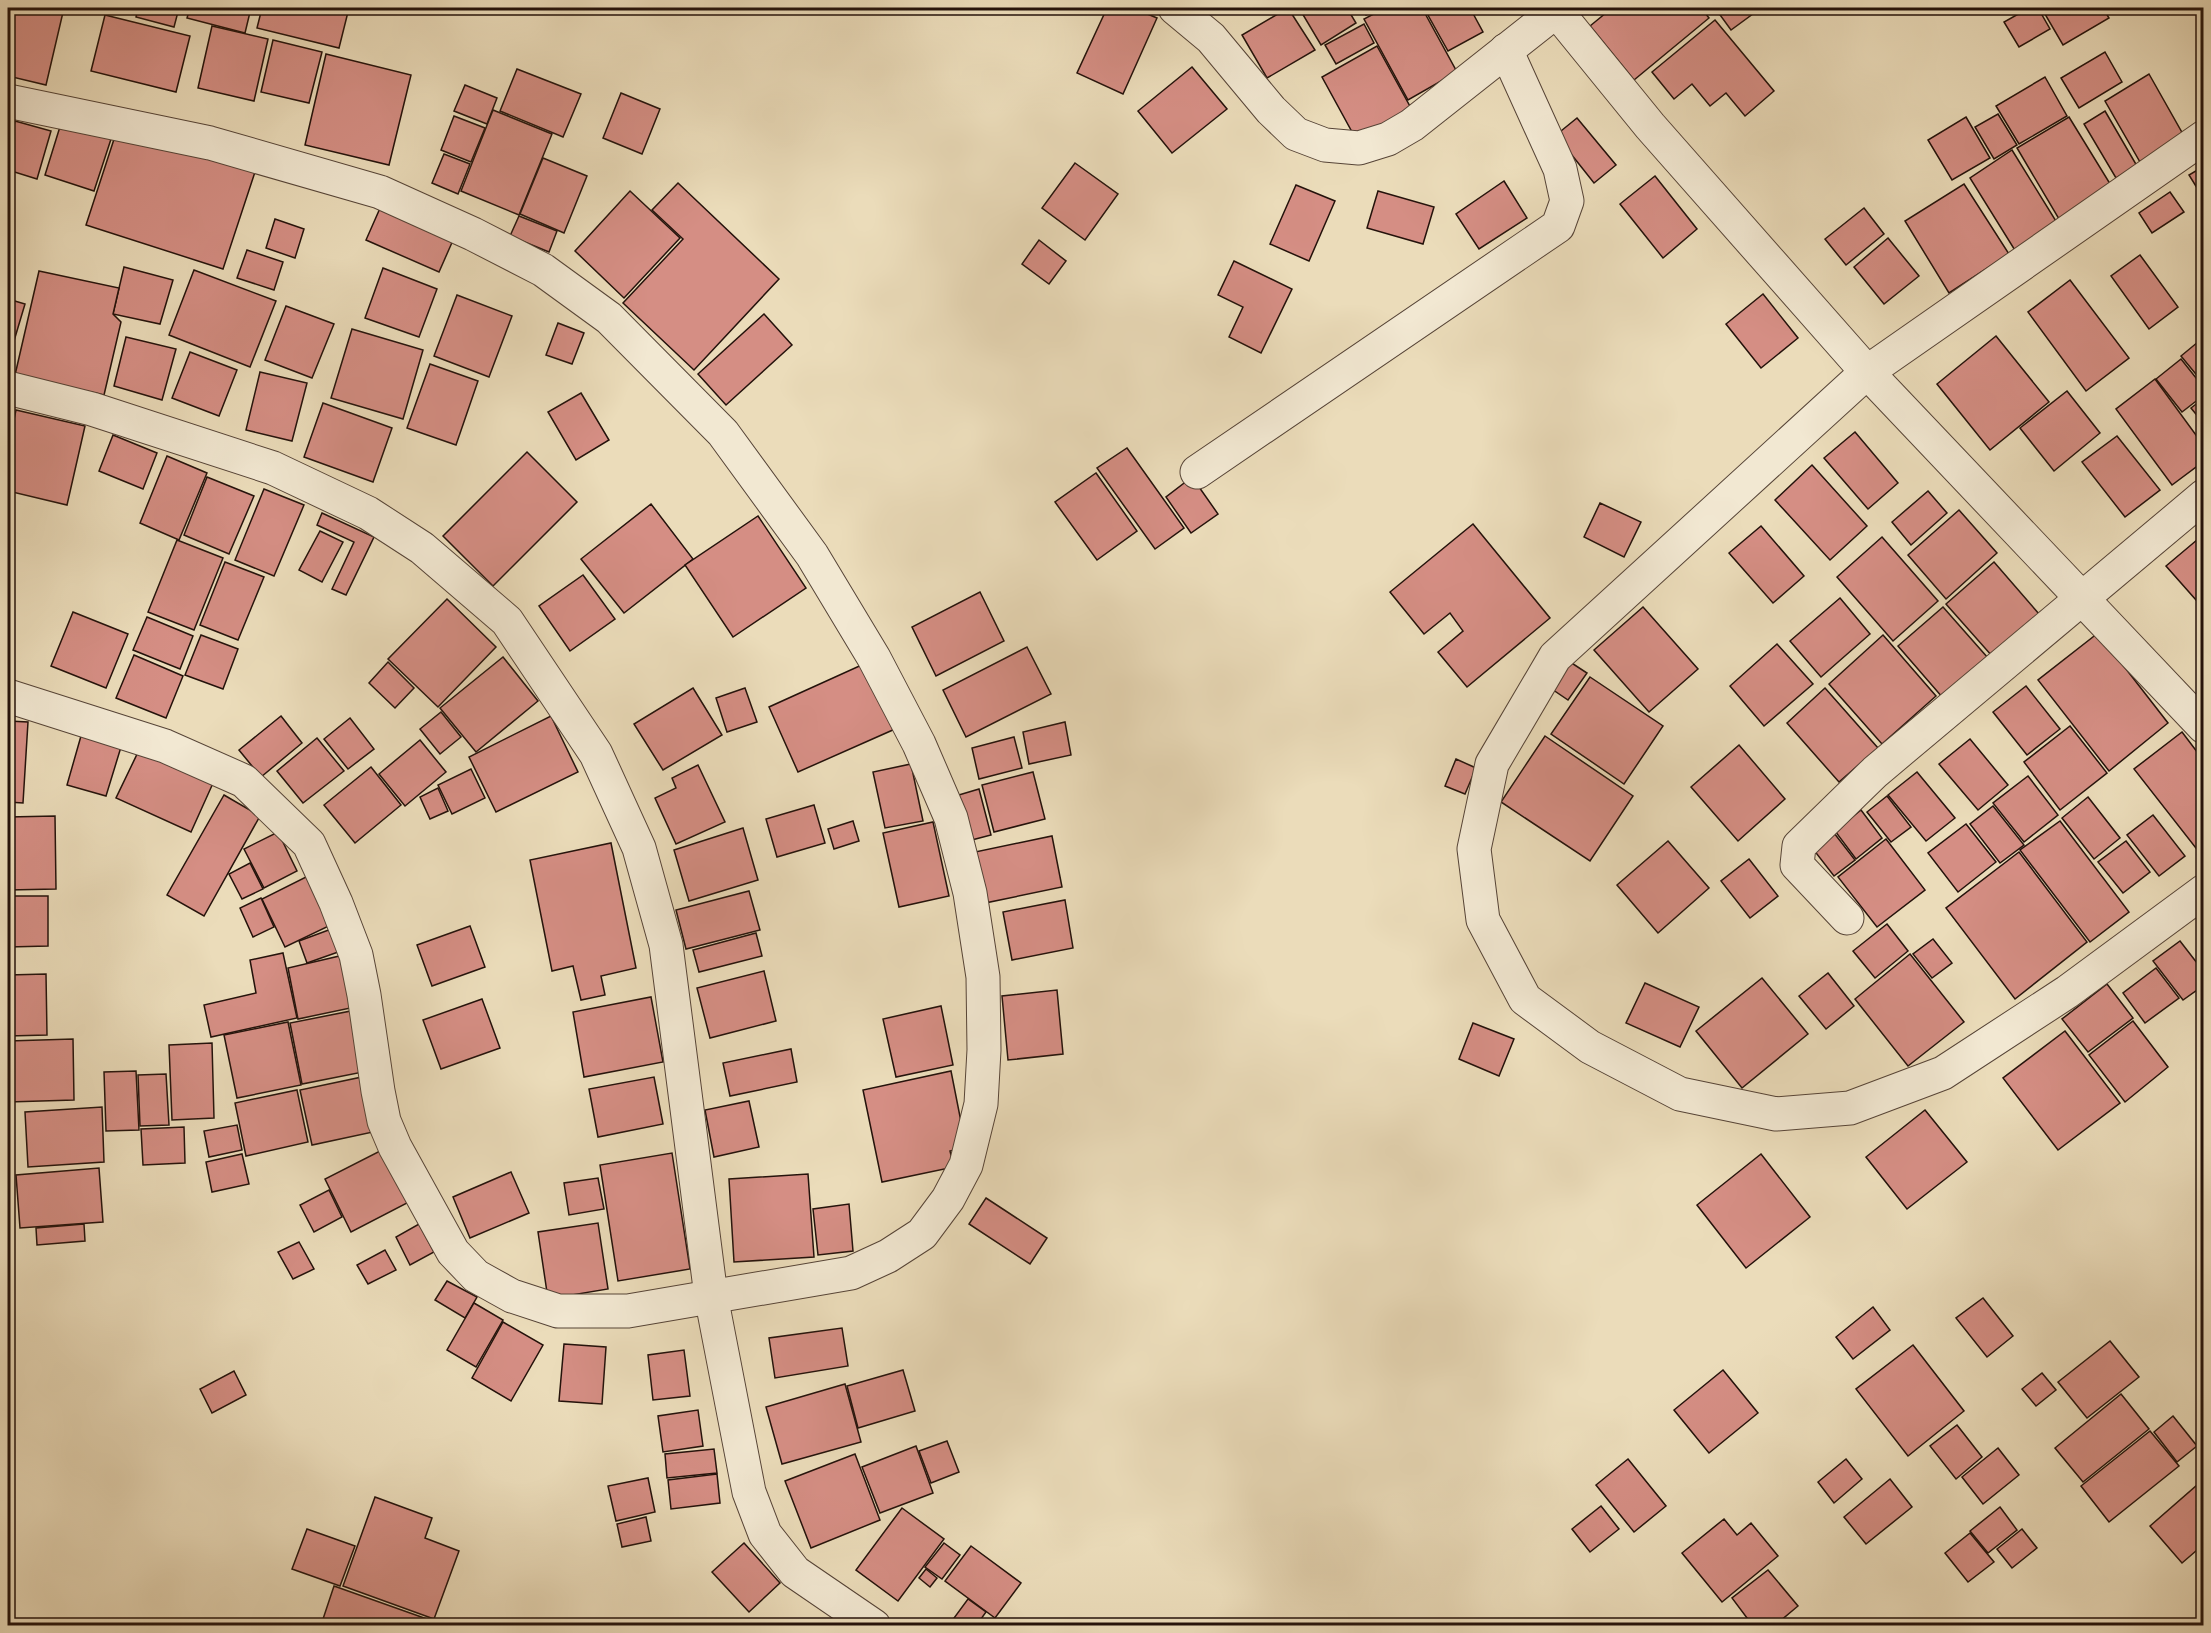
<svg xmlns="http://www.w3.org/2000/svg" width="2211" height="1633" font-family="Cardo,serif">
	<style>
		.building { fill: #d58e84; stroke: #24120b; stroke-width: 1.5 }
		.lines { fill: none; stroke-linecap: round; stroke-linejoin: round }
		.minor-casing { stroke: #564437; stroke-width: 35 }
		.tertiary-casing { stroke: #564437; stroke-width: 35 }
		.minor { stroke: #f2e8d2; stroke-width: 33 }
		.tertiary { stroke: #f2e8d2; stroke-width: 33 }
	</style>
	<rect width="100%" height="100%" fill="#ebdcba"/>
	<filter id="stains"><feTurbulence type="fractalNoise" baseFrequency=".00333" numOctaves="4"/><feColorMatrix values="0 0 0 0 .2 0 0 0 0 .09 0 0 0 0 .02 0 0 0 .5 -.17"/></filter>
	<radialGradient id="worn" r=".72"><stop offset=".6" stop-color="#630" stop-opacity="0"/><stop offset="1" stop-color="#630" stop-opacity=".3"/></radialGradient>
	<g class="building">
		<polygon points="8,8 64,8 46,85 8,76"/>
		<polygon points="138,8 179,8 174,27 136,17"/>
		<polygon points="190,8 251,8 245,33 187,18"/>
		<polygon points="262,8 349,8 339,48 257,28"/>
		<polygon points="1107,8 1133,8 1157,18 1123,94 1077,73"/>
		<polygon points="1288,8 1315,50 1267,78 1242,35"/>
		<polygon points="1299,8 1347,8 1356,23 1321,45"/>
		<polygon points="1362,8 1380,8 1366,15"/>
		<polygon points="1385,8 1422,8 1457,72 1408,100 1364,19"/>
		<polygon points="1424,8 1470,8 1483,32 1448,51"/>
		<polygon points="1612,8 1701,8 1709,18 1634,80 1590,26"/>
		<polygon points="1715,8 1761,8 1731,30"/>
		<polygon points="2029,8 2038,8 2050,29 2019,47 2004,22"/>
		<polygon points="2046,8 2103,8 2109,18 2063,45 2042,9"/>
		<polygon points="105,15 190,36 176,92 91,71"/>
		<polygon points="1715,20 1774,91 1745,116 1726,93 1710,106 1692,84 1674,99 1652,72"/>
		<polygon points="1364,24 1374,43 1336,64 1325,45"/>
		<polygon points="212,26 268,39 254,101 198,88"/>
		<polygon points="273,40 322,52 309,103 261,92"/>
		<polygon points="1377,46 1412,110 1357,141 1322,77"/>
		<polygon points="2105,52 2122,82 2079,108 2061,78"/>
		<polygon points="326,54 411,75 389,165 305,145"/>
		<polygon points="1192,67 1227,109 1172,153 1138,111"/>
		<polygon points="517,69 581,94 563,137 500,111"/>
		<polygon points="2149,74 2184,136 2140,162 2105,101"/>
		<polygon points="2045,77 2067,116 2019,144 1996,106"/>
		<polygon points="465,85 497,98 487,124 454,111"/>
		<polygon points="621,93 660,109 642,154 603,138"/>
		<polygon points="493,110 552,134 519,215 461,191"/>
		<polygon points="2105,111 2137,166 2116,178 2084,124"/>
		<polygon points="8,112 15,115 8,143"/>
		<polygon points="1998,114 2017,145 1994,159 1975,127"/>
		<polygon points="454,116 485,128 471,162 441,150"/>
		<polygon points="63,117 113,133 94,191 45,175"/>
		<polygon points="1966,117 1990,158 1952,180 1928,140"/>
		<polygon points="2069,117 2112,187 2059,219 2017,148"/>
		<polygon points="1577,118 1616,165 1594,183 1556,135"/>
		<polygon points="15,121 51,131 37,179 8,170 8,149"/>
		<polygon points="118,127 255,172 223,269 86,225"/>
		<polygon points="2012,150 2059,226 2016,252 1970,178"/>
		<polygon points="444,154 470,164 458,194 432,183"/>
		<polygon points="543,158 587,176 564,233 520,214"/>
		<polygon points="1075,163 1118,194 1085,240 1042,208"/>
		<polygon points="2204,166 2204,195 2202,196 2189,175"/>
		<polygon points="1655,176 1697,229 1663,258 1620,204"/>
		<polygon points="1504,181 1527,218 1479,249 1456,214"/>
		<polygon points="678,183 779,279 694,370 623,303 683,239 652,210"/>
		<polygon points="1964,184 2009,254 1949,293 1905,221"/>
		<polygon points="1296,185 1335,201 1309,261 1270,244"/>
		<polygon points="630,191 680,238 624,298 575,251"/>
		<polygon points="1378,191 1434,207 1423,244 1367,228"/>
		<polygon points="2170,192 2184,212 2152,233 2139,213"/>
		<polygon points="381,206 454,238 439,272 366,240"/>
		<polygon points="1864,208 1884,234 1846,265 1825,239"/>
		<polygon points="519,216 557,231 549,252 510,236"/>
		<polygon points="275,219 304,229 295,258 266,248"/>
		<polygon points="1888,238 1919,276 1884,304 1854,267"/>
		<polygon points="1039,240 1066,261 1049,284 1022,264"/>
		<polygon points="247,250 283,262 274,290 237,278"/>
		<polygon points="2140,255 2178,307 2149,329 2111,276"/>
		<polygon points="1234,261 1292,289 1261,353 1229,337 1243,307 1218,295"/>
		<polygon points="124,267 173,280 160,324 113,314"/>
		<polygon points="383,268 437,289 419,337 365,318"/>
		<polygon points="194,270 276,301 250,367 169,335"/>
		<polygon points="39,271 119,288 113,314 121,322 104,395 15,375"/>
		<polygon points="2070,280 2129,358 2086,391 2028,312"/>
		<polygon points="1763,294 1798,338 1761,368 1726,324"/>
		<polygon points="457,295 512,316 489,377 434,356"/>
		<polygon points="8,299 25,304 11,351 8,350"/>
		<polygon points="286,306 334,324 312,378 265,360"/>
		<polygon points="764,314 792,345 726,405 698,374"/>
		<polygon points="558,323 584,333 572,364 546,355"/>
		<polygon points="352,329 423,350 403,419 331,398"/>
		<polygon points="1996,336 2049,402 1990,450 1937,384"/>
		<polygon points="126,337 176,349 162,400 114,386"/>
		<polygon points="2204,337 2204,384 2181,356"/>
		<polygon points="190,352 237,370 219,416 172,398"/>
		<polygon points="2181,359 2204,388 2204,395 2182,412 2156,379"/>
		<polygon points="430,364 478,381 456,445 407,428"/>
		<polygon points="260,372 307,383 292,441 246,430"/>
		<polygon points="2155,379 2204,446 2204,461 2172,485 2116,409"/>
		<polygon points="2067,391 2100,433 2054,471 2020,428"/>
		<polygon points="581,393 609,440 576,460 548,412"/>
		<polygon points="2204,398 2204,424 2191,408"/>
		<polygon points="323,403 392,428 373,482 304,457"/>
		<polygon points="16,410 85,426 67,505 8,491 8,447"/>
		<polygon points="1855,432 1898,483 1868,509 1824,458"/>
		<polygon points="113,435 157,453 143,489 99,471"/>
		<polygon points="2117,436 2160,490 2125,517 2082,462"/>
		<polygon points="1127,448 1184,528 1155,549 1097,468"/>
		<polygon points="527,452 577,502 493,586 443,536"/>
		<polygon points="167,456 207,473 179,540 140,523"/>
		<polygon points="1812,465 1867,526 1830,560 1775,500"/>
		<polygon points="1096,473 1137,531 1097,560 1055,502"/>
		<polygon points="207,477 254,496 229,554 184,535"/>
		<polygon points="1192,477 1218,514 1191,533 1166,497"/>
		<polygon points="264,489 304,505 274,576 235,560"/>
		<polygon points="1928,491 1947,513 1911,545 1892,522"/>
		<polygon points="1600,503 1641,522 1624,557 1584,537"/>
		<polygon points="651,504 693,559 624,613 581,559"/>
		<polygon points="1959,510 1997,553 1946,599 1908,555"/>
		<polygon points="322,513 374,537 346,595 332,589 354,542 317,525"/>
		<polygon points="758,516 806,588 733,637 685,565"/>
		<polygon points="1473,524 1550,618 1467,687 1438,652 1463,631 1450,613 1424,634 1390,592"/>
		<polygon points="1761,526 1804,576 1773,603 1729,553"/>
		<polygon points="320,531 343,542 322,582 299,570"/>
		<polygon points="2204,534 2204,609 2166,566"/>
		<polygon points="1882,537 1938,601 1893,641 1837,577"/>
		<polygon points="177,540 223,558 194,630 148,612"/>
		<polygon points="225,562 264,577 238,640 200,625"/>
		<polygon points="1994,562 2039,614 1992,656 1946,604"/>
		<polygon points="583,575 615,619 570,651 539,606"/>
		<polygon points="980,592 1004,641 936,676 912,627"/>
		<polygon points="1840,598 1870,634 1821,677 1790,641"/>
		<polygon points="447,599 496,647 438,707 388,659"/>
		<polygon points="1643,607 1698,669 1649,712 1594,650"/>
		<polygon points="1943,607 1988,658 1943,698 1898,646"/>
		<polygon points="73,612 128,634 106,688 51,666"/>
		<polygon points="147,617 193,636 180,669 133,650"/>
		<polygon points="2098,633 2168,723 2109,771 2038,680"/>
		<polygon points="201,635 238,649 223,689 185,675"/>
		<polygon points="1883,635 1936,696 1882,744 1829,684"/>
		<polygon points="1777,644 1813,684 1764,726 1730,686"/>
		<polygon points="1027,647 1051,694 966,737 943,690"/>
		<polygon points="134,655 183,676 166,718 116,698"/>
		<polygon points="503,657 538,701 476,752 440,708"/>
		<polygon points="1564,658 1587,673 1568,700 1546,685"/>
		<polygon points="388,662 414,688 395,708 369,683"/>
		<polygon points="866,663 895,729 798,772 769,707"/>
		<polygon points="1590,677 1663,726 1624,784 1551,734"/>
		<polygon points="2026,686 2060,729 2027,755 1993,712"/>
		<polygon points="693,688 722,735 663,770 634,724"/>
		<polygon points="745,688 757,722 727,732 716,698"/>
		<polygon points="1825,688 1878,748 1839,782 1787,723"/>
		<polygon points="441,712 461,737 440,754 420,729"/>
		<polygon points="281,716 302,743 261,777 239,750"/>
		<polygon points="551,716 578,772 496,812 469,757"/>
		<polygon points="350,718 374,749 348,769 324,739"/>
		<polygon points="8,721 28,722 23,803 8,802"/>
		<polygon points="1065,722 1071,755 1029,764 1023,732"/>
		<polygon points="2070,726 2107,773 2060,810 2024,762"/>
		<polygon points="2182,732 2204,761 2204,848 2199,852 2134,769"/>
		<polygon points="81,736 121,747 106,796 67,785"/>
		<polygon points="1545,736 1633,796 1590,861 1501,802"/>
		<polygon points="1014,737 1022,768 979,779 972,748"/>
		<polygon points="317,738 344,771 303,803 277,771"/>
		<polygon points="1970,739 2008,785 1978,810 1939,764"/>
		<polygon points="420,740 446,772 405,806 379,774"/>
		<polygon points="1739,745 1785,799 1738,841 1691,787"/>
		<polygon points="140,748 214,781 191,832 116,798"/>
		<polygon points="1456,759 1476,768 1465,794 1445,786"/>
		<polygon points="911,764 923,821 885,828 873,772"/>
		<polygon points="698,765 725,822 676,844 655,798 676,788 672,778"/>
		<polygon points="371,767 401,805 355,843 324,805"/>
		<polygon points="471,769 485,798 452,814 438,785"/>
		<polygon points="1033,772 1045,819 994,832 982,785"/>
		<polygon points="1917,772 1955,818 1926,841 1888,795"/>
		<polygon points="2028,776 2058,815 2024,842 1993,803"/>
		<polygon points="438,788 448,811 430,819 420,797"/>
		<polygon points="979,789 991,835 964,842 952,797"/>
		<polygon points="224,795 260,816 204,916 167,895"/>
		<polygon points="1887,796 1911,827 1891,842 1867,812"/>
		<polygon points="2088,797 2120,838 2094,859 2062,818"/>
		<polygon points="814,805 825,843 777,857 766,819"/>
		<polygon points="1993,806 2024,845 2000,863 1970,824"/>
		<polygon points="1861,810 1882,838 1856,859 1835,831"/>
		<polygon points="2153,815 2185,856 2159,876 2127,835"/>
		<polygon points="55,816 56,889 8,890 8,817"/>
		<polygon points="853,821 859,841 834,849 828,829"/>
		<polygon points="2060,821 2129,912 2090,942 2020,850"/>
		<polygon points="933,822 949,896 899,907 883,833"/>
		<polygon points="1966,824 1996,862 1958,892 1928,853"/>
		<polygon points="743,828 758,880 689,901 674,850"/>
		<polygon points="278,832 297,871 264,888 244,849"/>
		<polygon points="1834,833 1855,860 1834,876 1813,849"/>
		<polygon points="1052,836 1062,887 985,903 975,852"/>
		<polygon points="1886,839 1925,890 1877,927 1838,877"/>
		<polygon points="1668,841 1709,888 1658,933 1617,885"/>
		<polygon points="2126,841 2150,872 2123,893 2098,862"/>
		<polygon points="611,843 636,968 601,976 605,995 581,1000 573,966 552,971 530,860"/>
		<polygon points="2019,852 2087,942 2015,999 1946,908"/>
		<polygon points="1749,859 1778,896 1750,918 1721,881"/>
		<polygon points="250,863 263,889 242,899 229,874"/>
		<polygon points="310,875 333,924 285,947 262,899"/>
		<polygon points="749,891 760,930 686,949 676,910"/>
		<polygon points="8,896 48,896 48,946 8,947"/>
		<polygon points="261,898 274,927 253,937 240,908"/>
		<polygon points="1065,900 1073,948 1012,960 1003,912"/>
		<polygon points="1887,924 1908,951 1875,978 1853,951"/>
		<polygon points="470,926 485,967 432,986 417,945"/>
		<polygon points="334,928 341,951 307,963 299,941"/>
		<polygon points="756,933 762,956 699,972 693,950"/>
		<polygon points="1933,939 1952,963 1932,978 1913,954"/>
		<polygon points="2180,941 2204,972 2204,985 2183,1000 2153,961"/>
		<polygon points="283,953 297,1018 211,1037 204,1005 256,993 250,960"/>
		<polygon points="348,954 360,1006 298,1019 288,968"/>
		<polygon points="1910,954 1964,1022 1908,1066 1855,999"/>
		<polygon points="2156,968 2179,998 2145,1023 2123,993"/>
		<polygon points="764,971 776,1021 710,1038 697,988"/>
		<polygon points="1828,973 1854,1006 1826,1029 1799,996"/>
		<polygon points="46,974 47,1035 8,1036 8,975"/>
		<polygon points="1762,978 1808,1034 1742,1088 1696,1031"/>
		<polygon points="1645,983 1699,1007 1680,1047 1626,1023"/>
		<polygon points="2107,984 2133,1018 2088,1052 2062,1019"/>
		<polygon points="1057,990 1063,1054 1008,1060 1002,996"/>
		<polygon points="651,997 663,1062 584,1077 573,1012"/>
		<polygon points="482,999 500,1048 441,1069 423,1020"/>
		<polygon points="941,1006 953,1065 896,1077 883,1019"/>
		<polygon points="351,1011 363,1072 302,1084 290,1023"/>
		<polygon points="2133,1021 2168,1067 2125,1102 2089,1055"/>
		<polygon points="288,1022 301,1085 237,1098 224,1035"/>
		<polygon points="1473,1023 1514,1039 1499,1076 1459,1059"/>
		<polygon points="2065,1031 2120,1103 2058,1150 2003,1078"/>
		<polygon points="73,1039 74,1100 8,1102 8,1041"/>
		<polygon points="212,1043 214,1118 172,1120 169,1045"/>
		<polygon points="791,1049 797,1082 730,1096 723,1063"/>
		<polygon points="136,1071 139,1130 106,1131 104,1072"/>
		<polygon points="951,1071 966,1147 950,1151 954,1167 882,1182 863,1090"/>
		<polygon points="166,1074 169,1125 140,1126 138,1075"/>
		<polygon points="362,1077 373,1132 312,1145 300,1090"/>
		<polygon points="654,1077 663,1124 598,1137 589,1089"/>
		<polygon points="297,1090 308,1142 246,1156 235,1103"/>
		<polygon points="749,1101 759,1147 714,1157 705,1110"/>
		<polygon points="102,1107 104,1162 28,1167 25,1112"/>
		<polygon points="1925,1110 1967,1162 1907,1209 1866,1157"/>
		<polygon points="237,1125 242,1150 209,1157 204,1131"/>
		<polygon points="184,1127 185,1163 143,1165 141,1129"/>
		<polygon points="382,1150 409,1202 351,1232 325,1179"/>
		<polygon points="672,1153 690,1269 618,1281 600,1165"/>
		<polygon points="242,1154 249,1184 212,1192 206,1162"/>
		<polygon points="1761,1154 1810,1217 1746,1268 1697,1205"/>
		<polygon points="99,1168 103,1222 20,1228 16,1175"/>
		<polygon points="511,1172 529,1213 470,1238 453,1197"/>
		<polygon points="808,1174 814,1257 734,1262 729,1179"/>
		<polygon points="8,1177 12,1177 14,1209 8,1209"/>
		<polygon points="598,1178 604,1209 569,1215 564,1183"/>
		<polygon points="329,1190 342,1217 314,1232 300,1205"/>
		<polygon points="986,1198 1047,1238 1030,1264 969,1224"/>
		<polygon points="849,1204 853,1251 818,1255 813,1209"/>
		<polygon points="598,1223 608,1289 548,1299 538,1232"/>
		<polygon points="84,1224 85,1241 37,1245 36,1228"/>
		<polygon points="419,1224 434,1252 410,1265 396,1237"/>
		<polygon points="299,1242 314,1269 293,1279 278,1252"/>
		<polygon points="385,1250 396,1270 368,1284 357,1265"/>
		<polygon points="447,1281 477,1297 465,1318 435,1300"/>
		<polygon points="1983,1298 2013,1336 1987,1357 1956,1318"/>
		<polygon points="474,1303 503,1320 476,1367 447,1350"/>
		<polygon points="1873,1307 1890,1330 1853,1359 1836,1337"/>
		<polygon points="503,1322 543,1345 511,1401 472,1378"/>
		<polygon points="842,1328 848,1366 775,1378 769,1338"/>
		<polygon points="2110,1341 2139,1377 2087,1418 2058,1382"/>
		<polygon points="564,1344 606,1347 602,1404 559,1401"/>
		<polygon points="1913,1345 1964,1411 1908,1456 1856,1389"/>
		<polygon points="684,1350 690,1396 653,1400 648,1355"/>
		<polygon points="903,1370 915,1411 858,1428 847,1386"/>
		<polygon points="1723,1370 1758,1413 1709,1453 1674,1410"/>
		<polygon points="234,1371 246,1395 212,1413 200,1389"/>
		<polygon points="2042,1373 2056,1390 2036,1406 2022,1389"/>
		<polygon points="845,1384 861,1442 782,1464 766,1407"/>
		<polygon points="2121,1394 2149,1429 2083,1482 2055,1448"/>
		<polygon points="698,1410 703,1446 663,1452 658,1416"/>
		<polygon points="2173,1416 2197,1446 2177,1462 2154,1432"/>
		<polygon points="1957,1425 1982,1457 1956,1479 1930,1446"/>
		<polygon points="2150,1431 2179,1466 2109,1522 2081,1486"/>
		<polygon points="947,1441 959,1472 931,1483 919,1451"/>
		<polygon points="916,1446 933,1493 880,1513 862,1467"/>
		<polygon points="1998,1448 2019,1475 1983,1504 1962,1477"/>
		<polygon points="714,1449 717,1473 667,1478 665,1454"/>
		<polygon points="855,1454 880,1520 811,1548 785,1481"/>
		<polygon points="1628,1459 1666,1506 1634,1532 1596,1485"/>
		<polygon points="1846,1459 1862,1479 1834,1503 1818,1482"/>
		<polygon points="717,1474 720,1503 671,1509 668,1480"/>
		<polygon points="648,1478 655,1512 616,1521 608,1486"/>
		<polygon points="1890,1479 1912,1507 1866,1544 1844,1517"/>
		<polygon points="2204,1479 2204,1544 2182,1563 2150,1526"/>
		<polygon points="375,1497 432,1518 425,1538 459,1551 434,1619 343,1586"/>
		<polygon points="1601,1506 1619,1529 1590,1552 1572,1529"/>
		<polygon points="2000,1507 2017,1530 1988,1553 1970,1531"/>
		<polygon points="902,1508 944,1539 898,1601 856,1570"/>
		<polygon points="646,1517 651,1541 622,1547 617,1524"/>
		<polygon points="1724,1519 1737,1535 1751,1523 1778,1556 1722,1602 1682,1553"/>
		<polygon points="307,1529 355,1546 340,1586 292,1569"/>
		<polygon points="2022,1529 2037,1548 2012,1568 1997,1549"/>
		<polygon points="1970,1533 1994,1562 1968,1582 1945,1553"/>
		<polygon points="744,1543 780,1583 749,1612 712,1572"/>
		<polygon points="944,1543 960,1555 942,1579 925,1567"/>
		<polygon points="971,1546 1021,1583 995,1618 945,1581"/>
		<polygon points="926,1569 937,1578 930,1587 919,1578"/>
		<polygon points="1768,1570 1798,1606 1774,1626 1753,1626 1732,1598"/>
		<polygon points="334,1586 427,1619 425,1626 342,1626 323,1619"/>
		<polygon points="968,1599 986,1612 976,1626 964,1626 954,1618"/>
		<polygon points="430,1619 448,1626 428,1626"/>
	</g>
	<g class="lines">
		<defs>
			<g id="minor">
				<polyline points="1175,8 1211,38 1271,110 1296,134 1325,145 1359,148 1388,139 1412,125 1560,8"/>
				<polyline points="8,101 210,143 380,192 473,234 543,270 609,318 723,433 812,555 874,658 919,744 951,818 970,893 983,977 984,1050 981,1104 966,1165 948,1199 922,1234 888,1256 851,1273 628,1311 558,1311 512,1296 476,1276 453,1252 395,1147 384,1121 378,1091 364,995 356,955 336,903 309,844 244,781 165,746 8,696"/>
				<polyline points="2204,137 1867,372 1555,657 1492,764 1474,849 1483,920 1525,999 1590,1047 1680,1094 1776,1114 1850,1108 1943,1073 2067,992 2204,891"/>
				<polyline points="8,388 92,409 273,468 368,513 422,548 507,621 596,754 639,848 666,945 711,1296 749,1492 765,1534 795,1572 874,1626"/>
				<polyline points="1197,472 1558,226 1567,201 1560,169 1506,50"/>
				<polyline points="1847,918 1797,865 1799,846 1875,772 2204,496"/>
			</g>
			<polyline id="tertiary" points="1554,8 1650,126 1867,372 2204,727"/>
		</defs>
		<use href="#minor" class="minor-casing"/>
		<use href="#tertiary" class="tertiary-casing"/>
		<use href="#minor" class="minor"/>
		<use href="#tertiary" class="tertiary"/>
	</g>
	<rect width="2211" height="1633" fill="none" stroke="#ebdcba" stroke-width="30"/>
	<rect x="9" y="9" width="2193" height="1615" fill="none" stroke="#24120b" stroke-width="3"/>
	<rect x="15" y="15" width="2181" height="1603" fill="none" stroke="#24120b" stroke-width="1.5"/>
	<rect width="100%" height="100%" filter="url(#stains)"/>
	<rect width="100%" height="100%" fill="url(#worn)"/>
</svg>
